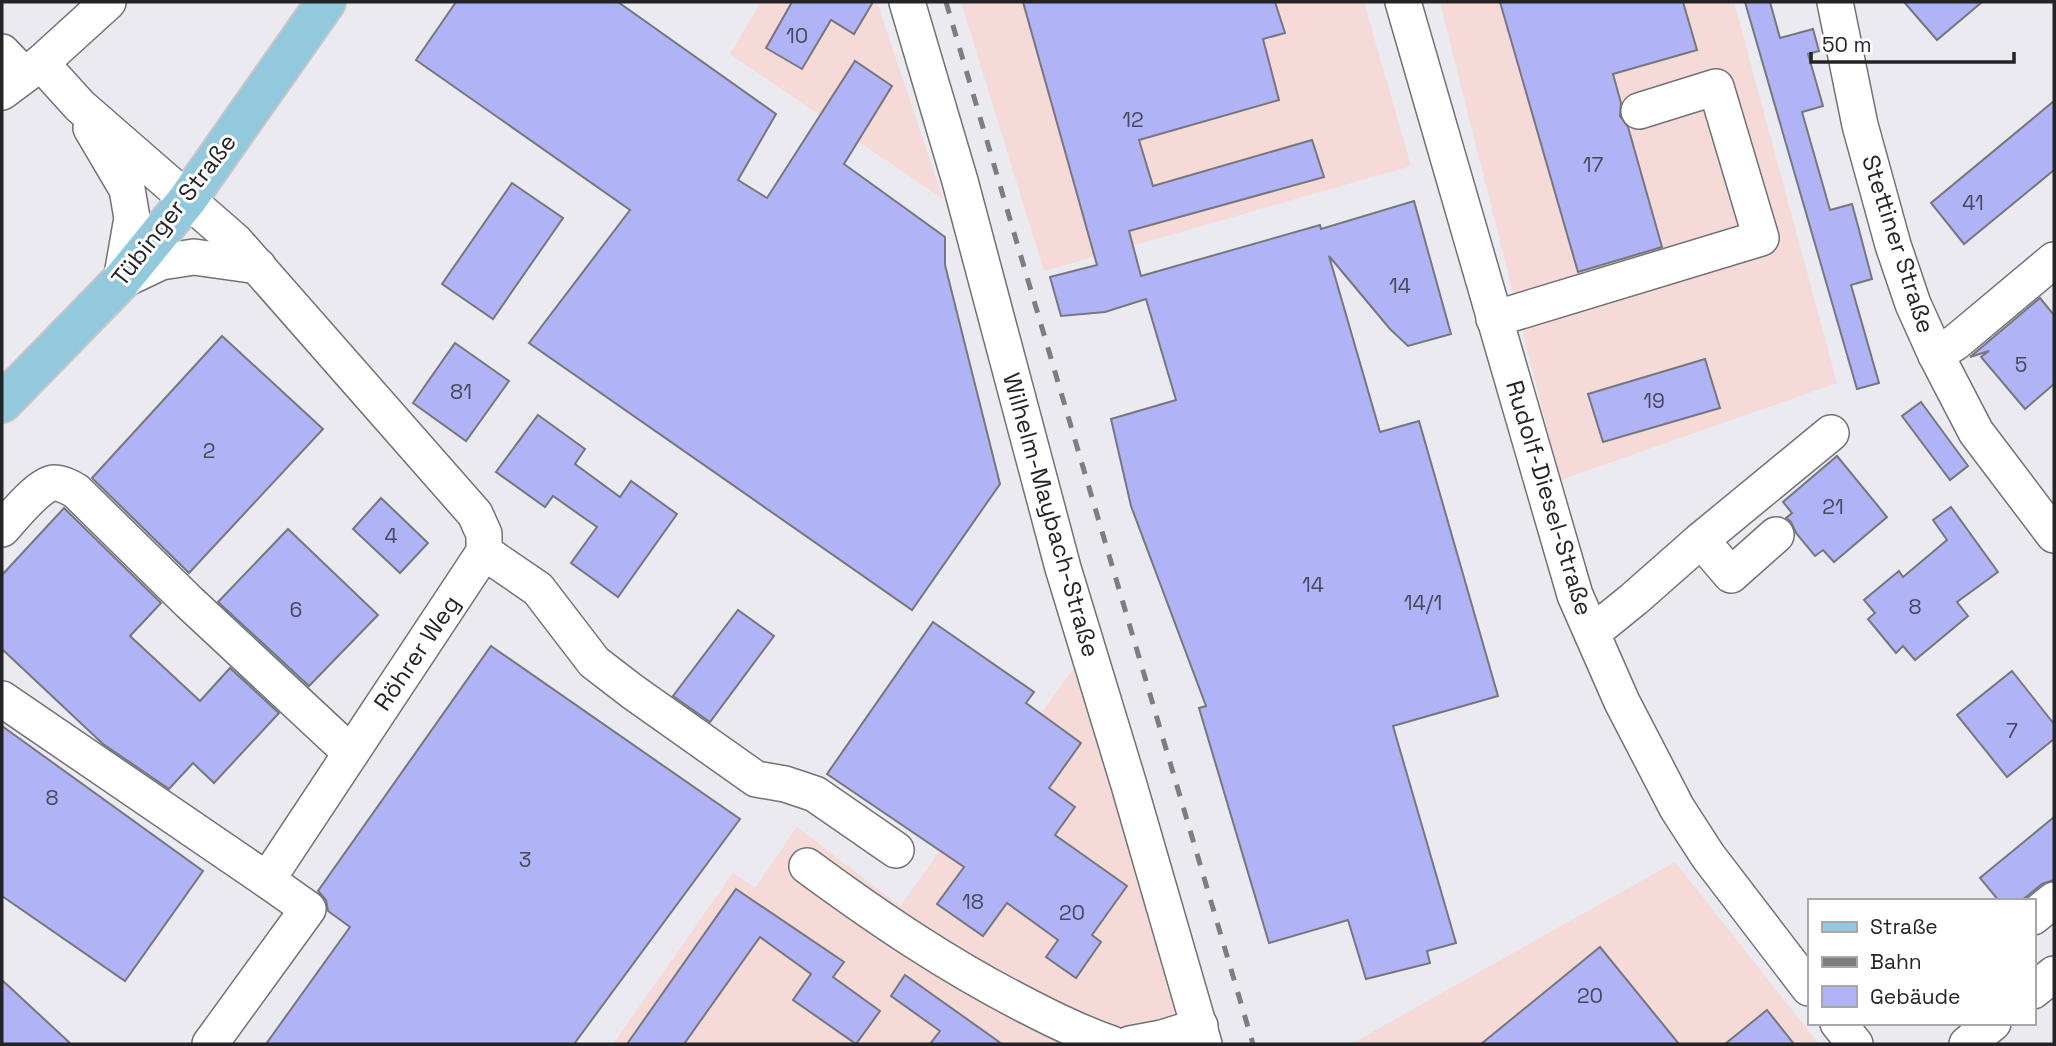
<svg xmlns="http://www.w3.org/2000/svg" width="2056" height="1046" font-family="'Space Grotesk',sans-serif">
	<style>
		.commercial { fill: #f5dad7 }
		.building { fill: #b0b4f6; stroke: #76777c; stroke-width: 2 }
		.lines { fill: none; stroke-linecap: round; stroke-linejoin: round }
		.minor-casing { stroke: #717276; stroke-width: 38 }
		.major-casing { stroke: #c6c6c7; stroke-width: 42 }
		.minor { stroke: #fff; stroke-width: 35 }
		.major { stroke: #93c9dd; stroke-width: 38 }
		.rail { stroke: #7e7e81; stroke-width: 5; stroke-dasharray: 12 12; stroke-linecap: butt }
		.labels { text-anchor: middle; stroke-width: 6; stroke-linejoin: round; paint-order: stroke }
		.number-label { font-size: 21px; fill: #47485a }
		.street-label { font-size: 24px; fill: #242426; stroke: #fff }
	</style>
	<rect width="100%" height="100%" fill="#eaeaf0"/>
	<g class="commercial">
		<polygon points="761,2 877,2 943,199 730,54"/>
		<polygon points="961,2 1364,2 1411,166 1044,271"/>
		<polygon points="1440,2 1734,2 1837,383 1560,480"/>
		<polygon points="1077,664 1173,999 1182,1044 613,1044 733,873 755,888 797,827 900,906"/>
		<polygon points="1675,862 1819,1044 1351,1044"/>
	</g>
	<g class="building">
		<polygon points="456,2 618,2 776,114 738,180 767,198 855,61 892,86 844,164 945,237 945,265 1000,484 912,610 529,343 630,210 416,60"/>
		<polygon points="792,2 873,2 854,34 831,20 802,69 766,48"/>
		<polygon points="1023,2 1275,2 1285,33 1263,39 1279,100 1139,140 1153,186 1312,140 1324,177 1129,231 1141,276 1320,225 1321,229 1414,201 1451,334 1408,346 1390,329 1329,256 1380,432 1419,421 1498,696 1393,726 1456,943 1427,951 1430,963 1366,979 1348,920 1269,943 1199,708 1206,706 1131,506 1111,419 1176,400 1146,299 1105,312 1061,316 1050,277 1097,265"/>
		<polygon points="1500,2 1683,2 1697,50 1613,74 1621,103 1620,116 1628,127 1662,247 1578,272"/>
		<polygon points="1745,2 1770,2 1780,38 1813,29 1819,51 1808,54 1823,106 1802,112 1830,210 1852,204 1858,226 1872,279 1851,285 1879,383 1857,389"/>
		<polygon points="1904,2 1982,2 1937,40"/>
		<polygon points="2054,101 2054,170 1964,244 1931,203"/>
		<polygon points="512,183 563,218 493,319 442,284"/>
		<polygon points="2040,298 2054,315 2054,384 2025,409 1981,357 1989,351 1970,357"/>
		<polygon points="222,336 323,429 189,573 92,478"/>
		<polygon points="455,343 509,381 466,441 413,403"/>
		<polygon points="1705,359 1720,408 1603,442 1588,394"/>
		<polygon points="1921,402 1968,466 1950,480 1902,416"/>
		<polygon points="538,415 585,449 575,464 620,497 631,481 677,514 618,597 571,563 597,527 553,496 545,507 496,472"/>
		<polygon points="1837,456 1887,517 1834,562 1823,550 1815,556 1796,533 1791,522 1786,518 1792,513 1783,502"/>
		<polygon points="381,498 428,543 400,573 353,529"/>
		<polygon points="1951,507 1998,572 1957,602 1968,616 1915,660 1903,646 1896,653 1868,619 1875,613 1864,600 1899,571 1903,577 1947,540 1933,520"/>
		<polygon points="64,508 161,603 130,636 200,701 230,668 279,713 214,783 193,763 169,789 103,744 2,649 2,575"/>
		<polygon points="288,529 378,615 309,686 218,602"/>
		<polygon points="738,610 774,636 710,722 673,696"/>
		<polygon points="933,622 1034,692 1026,703 1081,743 1049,788 1075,807 1055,835 1127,886 1092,935 1101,942 1076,978 1046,957 1058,940 1007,903 983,936 937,904 964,867 827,774"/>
		<polygon points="491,646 740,819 574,1044 266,1044 350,927 328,911 326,900 318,891"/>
		<polygon points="2012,671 2054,724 2054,739 2007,777 1957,715"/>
		<polygon points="2,726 203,871 125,981 2,896"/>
		<polygon points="2054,817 2054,880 2042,884 2021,901 1999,901 1980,878"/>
		<polygon points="736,889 844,962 833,977 880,1011 856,1044 793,1000 811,974 760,937 684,1044 627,1044"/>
		<polygon points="1600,947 1679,1044 1481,1044"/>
		<polygon points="905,975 1002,1044 930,1044 940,1031 891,996"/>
		<polygon points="2,980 71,1044 2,1044"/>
		<polygon points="1767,1010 1794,1044 1725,1044"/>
	</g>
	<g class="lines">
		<defs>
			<g id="minor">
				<polyline points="907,2 960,181 1063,568 1129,785 1204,1044"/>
				<polyline points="1403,2 1575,595 1622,702 1677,808 1708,856 1809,988"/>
				<polyline points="1835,2 1860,125 1893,245 1913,304 1936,355 1976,432 2054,535"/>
				<polyline points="2,52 24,75"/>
				<polyline points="41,63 80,106 235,241 475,514 484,534 484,552 267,880 308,909 210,1044"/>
				<polyline points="2,92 41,63 108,2"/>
				<polyline points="91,128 127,189 132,218 121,281"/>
				<polyline points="121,281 161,262 194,257 258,266"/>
				<polyline points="1494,319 1761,238 1716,87 1639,111"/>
				<polyline points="1936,355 1956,342 2054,260"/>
				<path d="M2 529C12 518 40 483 54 483 62 483 69 487 76 491L189 602 351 753"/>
				<polyline points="1701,540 1731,575 1776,535"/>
				<polyline points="484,552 538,589 594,662 633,692 756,779 785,784 815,794 896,850"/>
				<polyline points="1592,633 1634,599 1701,540 1831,433"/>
				<polyline points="2,699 267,880"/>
				<path d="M807 866C879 919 950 967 1029 1007 1056 1021 1083 1034 1112 1044"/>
				<polyline points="2033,917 2054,900"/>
				<polyline points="2033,991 2054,974"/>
				<polyline points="1838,1023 1855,1044"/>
				<polyline points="1130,1044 1162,1038 1200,1026"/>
				<polyline points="1967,1044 1993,1023"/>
			</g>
			<polyline id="major" points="2,403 121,281 187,200 326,2"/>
		</defs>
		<use href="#minor" class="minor-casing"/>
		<use href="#major" class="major-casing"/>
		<use href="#minor" class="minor"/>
		<use href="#major" class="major"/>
		<polyline class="rail" points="946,2 1253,1044"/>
	</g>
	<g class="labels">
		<g class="number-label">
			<text x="797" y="43">10</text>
			<text x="1133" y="127">12</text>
			<text x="1593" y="172">17</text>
			<text x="1973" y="210">41</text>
			<text x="1400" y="293">14</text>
			<text x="2021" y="372">5</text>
			<text x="461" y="399">81</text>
			<text x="1654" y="408">19</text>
			<text x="209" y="458">2</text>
			<text x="1833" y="514">21</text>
			<text x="391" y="543">4</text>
			<text x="1313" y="592">14</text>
			<text x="1423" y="610">14/1</text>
			<text x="1915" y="614">8</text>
			<text x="296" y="617">6</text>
			<text x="2012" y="738">7</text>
			<text x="52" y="805">8</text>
			<text x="525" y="867">3</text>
			<text x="973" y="909">18</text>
			<text x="1072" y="920">20</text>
			<text x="1590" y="1003">20</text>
		</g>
		<g class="street-label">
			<text transform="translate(174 210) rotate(-52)" y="8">Tübinger Straße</text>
			<text transform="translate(1898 244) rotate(72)" y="8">Stettiner Straße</text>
			<text transform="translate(1549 498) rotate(73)" y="8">Rudolf-Diesel-Straße</text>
			<text transform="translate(1051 515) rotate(74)" y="8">Wilhelm-Maybach-Straße</text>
			<text transform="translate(417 653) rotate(-56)" y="8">Röhrer Weg</text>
		</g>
	</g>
	<rect width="2056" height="1046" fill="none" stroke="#242426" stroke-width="7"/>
	<rect x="1808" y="899" width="228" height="126" fill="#ffffff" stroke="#a7a7a8" stroke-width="2"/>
	<rect x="1822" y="922" width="35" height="10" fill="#93c9dd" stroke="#a7a7a8" stroke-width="2"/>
	<text x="1870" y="934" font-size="21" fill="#242426">Straße</text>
	<rect x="1822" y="957" width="35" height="10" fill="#7e7e81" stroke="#a7a7a8" stroke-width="2"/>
	<text x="1870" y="969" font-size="21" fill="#242426">Bahn</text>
	<rect x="1822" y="986" width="35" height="21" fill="#b0b4f6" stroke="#a7a7a8" stroke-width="2"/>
	<text x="1870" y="1004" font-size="21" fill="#242426">Gebäude</text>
	<path d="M1811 52v10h203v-10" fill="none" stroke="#242426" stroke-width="3.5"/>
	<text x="1822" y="52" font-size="21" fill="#242426" stroke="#ffffff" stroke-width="5" paint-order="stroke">50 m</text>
</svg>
